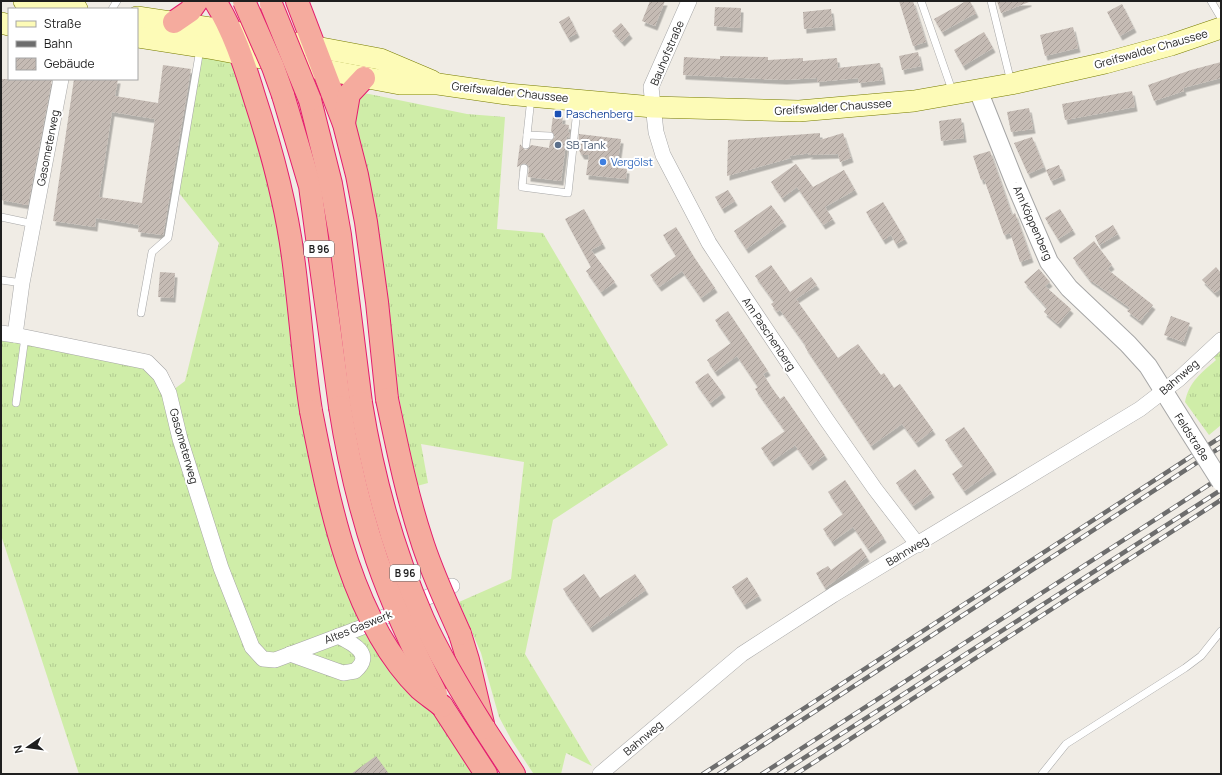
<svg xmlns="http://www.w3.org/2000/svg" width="1222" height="775" font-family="Manrope,sans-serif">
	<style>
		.grass { fill: url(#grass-tufts) }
		.building { fill: url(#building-hatch); fill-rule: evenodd; filter: url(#shadow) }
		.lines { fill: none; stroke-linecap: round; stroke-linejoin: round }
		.service-casing { stroke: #a6a6a6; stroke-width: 8 }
		.minor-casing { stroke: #a6a6a6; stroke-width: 16 }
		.tertiary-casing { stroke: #a6a6a6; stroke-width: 20 }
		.secondary-casing { stroke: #777c00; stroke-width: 22 }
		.trunk-casing { stroke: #e41c6e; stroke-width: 24 }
		.service { stroke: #fff; stroke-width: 7 }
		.minor { stroke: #fff; stroke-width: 15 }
		.tertiary { stroke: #fff; stroke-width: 18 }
		.secondary { stroke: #fdfbb7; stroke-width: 21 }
		.trunk { stroke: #f5ab9e; stroke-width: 22 }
		.rail-casing { stroke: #6d6d6d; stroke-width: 4.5 }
		.rail { stroke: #fff; stroke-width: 3; stroke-dasharray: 9; stroke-linecap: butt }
		.tertiary-bridge-casing { stroke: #a6a6a6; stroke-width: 20; stroke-linecap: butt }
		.trunk-bridge-casing { stroke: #e41c6e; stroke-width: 24; stroke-linecap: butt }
		.tertiary-bridge { stroke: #fff; stroke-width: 18 }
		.trunk-bridge { stroke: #f5ab9e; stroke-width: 22 }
		.transit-dot { fill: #1a4fb4; stroke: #fff; stroke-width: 1.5 }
		.service-dot { fill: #5c6f8a; stroke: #fff; stroke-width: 1.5 }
		.shop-dot { fill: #3f7fe0; stroke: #fff; stroke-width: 1.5 }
		.labels { text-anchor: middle; stroke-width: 4; stroke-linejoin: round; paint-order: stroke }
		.shield { fill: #fff; stroke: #626262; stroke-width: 1 }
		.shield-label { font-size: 10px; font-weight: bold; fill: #1f1f1f }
		.street-label { font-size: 11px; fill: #1f1f1f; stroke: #fff }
		.transit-label { font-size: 11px; fill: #164399; stroke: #fff; text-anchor: start }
		.service-label { font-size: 11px; fill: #4e5e75; stroke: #fff; text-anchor: start }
		.shop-label { font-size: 11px; fill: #366cbe; stroke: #fff; text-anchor: start }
	</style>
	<defs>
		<pattern id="grass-tufts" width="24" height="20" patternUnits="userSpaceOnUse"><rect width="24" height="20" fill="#cfeda8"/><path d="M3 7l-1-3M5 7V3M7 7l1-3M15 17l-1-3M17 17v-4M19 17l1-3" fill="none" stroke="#b1cb90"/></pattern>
		<pattern id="building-hatch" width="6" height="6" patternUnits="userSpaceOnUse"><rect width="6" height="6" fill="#c5bbb4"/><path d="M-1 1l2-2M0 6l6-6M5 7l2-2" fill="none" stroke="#a9a09a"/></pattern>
		<filter id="shadow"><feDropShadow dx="2.5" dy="4.5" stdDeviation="0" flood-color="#0004"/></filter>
	</defs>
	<rect width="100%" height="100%" fill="#f0ece5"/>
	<g class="grass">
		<polygon points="201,47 240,54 261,117 305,375 366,606 486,774 79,774 1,535 1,333 147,362 169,393 185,381 219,243 175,188"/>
		<polygon points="364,93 467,114 505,117 497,229 543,233 668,445 553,520 525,654 592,766 566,753 561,774 533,773 512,741 499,717 481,653 459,602 511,579 524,462 421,444 428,483 417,486 406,436 397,386 391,329 368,188 353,125 355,100"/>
		<path d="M1221 350V425L1209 435 1185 402C1189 382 1201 373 1216 360L1213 356Z"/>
	</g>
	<g class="building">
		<polygon points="650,1 665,1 655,26 642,21"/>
		<polygon points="899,1 913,1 926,42 913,46"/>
		<polygon points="966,1 970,1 976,13 942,32 934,19"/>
		<polygon points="997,1 1029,1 1029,2 1001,13"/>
		<polygon points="1122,4 1134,28 1120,36 1107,12"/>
		<polygon points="715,7 741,8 740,28 714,26"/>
		<polygon points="831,9 833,26 804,29 803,12"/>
		<polygon points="569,16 577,33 568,38 559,22"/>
		<polygon points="621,23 630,34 622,42 612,31"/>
		<polygon points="1073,27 1078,48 1045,56 1040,35"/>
		<polygon points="984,32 993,48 963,66 954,50"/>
		<polygon points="918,52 921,66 902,70 899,56"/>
		<polygon points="720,56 768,57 768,60 803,58 803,61 837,58 838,68 880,63 883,80 859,83 858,78 817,82 817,78 784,80 683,75 684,57 720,59"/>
		<polygon points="1221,62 1221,78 1183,88 1184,91 1154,101 1148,85 1191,70"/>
		<path d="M163 65 191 69 163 235 138 232 139 225 96 218 95 227 53 221 74 79H118L115 96 158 103ZM112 112 155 119 142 203 99 197Z"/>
		<polygon points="1,79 52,79 28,205 1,200"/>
		<polygon points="1132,91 1135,107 1065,120 1062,104"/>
		<polygon points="1029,108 1033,129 1011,132 1007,112"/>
		<polygon points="553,116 563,116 562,124 569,125 568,132 570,133 569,138 567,136 561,181 528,177 529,166 525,163 517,167 520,144 525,150 528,149 531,145 549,148 550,141 555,137 551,131"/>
		<polygon points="961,118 964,138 941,141 939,121"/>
		<polygon points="820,133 820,140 843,133 851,158 840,162 838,154 808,155 811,153 789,156 791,158 727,176 728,140"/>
		<polygon points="579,134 621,139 617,168 627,169 626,179 586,175 589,155 582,155 578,149"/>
		<polygon points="1032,137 1044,167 1028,174 1014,143"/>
		<polygon points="990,151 1012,215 1015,213 1031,258 1020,262 1010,233 1004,235 984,179 981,180 973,156"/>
		<polygon points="796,164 813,187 844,170 855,190 825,207 833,219 823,225 797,187 782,198 771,182"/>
		<polygon points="1059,165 1063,176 1051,181 1046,170"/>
		<polygon points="728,190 735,201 722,209 715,197"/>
		<polygon points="883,202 905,239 896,244 891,235 883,240 866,212"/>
		<polygon points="771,205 784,222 746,249 734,231"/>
		<polygon points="584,209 603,244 591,250 615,282 601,292 586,271 591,267 565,219"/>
		<polygon points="1060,209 1073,230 1058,239 1045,218"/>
		<polygon points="1113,225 1118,234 1099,245 1095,236"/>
		<polygon points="676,227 694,257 715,288 701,298 682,271 659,287 650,275 676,256 663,235"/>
		<polygon points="1094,241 1112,265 1107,269 1153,305 1140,321 1127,311 1130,308 1089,279 1073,258"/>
		<polygon points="771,265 790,292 811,277 817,285 796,299 838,358 858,344 881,375 884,373 894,388 900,384 933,430 916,443 902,424 871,446 805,347 806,346 780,310 777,312 771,304 774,302 755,276"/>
		<polygon points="1216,267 1221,273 1221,288 1215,293 1202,280"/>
		<polygon points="1039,269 1050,282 1045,286 1071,309 1058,324 1044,312 1047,308 1024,282"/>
		<polygon points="160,272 175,273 173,298 158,297"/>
		<polygon points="728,311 768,371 763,374 772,388 780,399 784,396 825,455 810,466 795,445 771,462 761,448 785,431 755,389 758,387 737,356 715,372 707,360 731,343 715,320"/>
		<polygon points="1171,316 1190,323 1183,342 1164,335"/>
		<polygon points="708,373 723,393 710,403 695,382"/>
		<polygon points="964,427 994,470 964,491 952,474 963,466 945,440"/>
		<polygon points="915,469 932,493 913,506 896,483"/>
		<polygon points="845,480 884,538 868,549 853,527 832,542 823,529 843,514 828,492"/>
		<polygon points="861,548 867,557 825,588 816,573 828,566 831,570"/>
		<polygon points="584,574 600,598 635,574 646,590 590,628 563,589"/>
		<polygon points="747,577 759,596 744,605 732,587"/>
		<polygon points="376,756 389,774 351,774"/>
	</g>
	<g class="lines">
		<defs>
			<g id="service">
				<polyline points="921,1 953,93"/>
				<polyline points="991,1 1011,82"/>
				<polyline points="1211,1 1221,18"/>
				<polyline points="112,9 117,1"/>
				<polyline points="527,135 531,98"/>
				<polyline points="526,145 527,135 550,136"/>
				<polyline points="524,168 522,187 568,193 578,101"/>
				<polyline points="1,217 34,224"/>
				<polyline points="1,280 22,283"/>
				<polyline points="141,313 152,252 168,238 200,49"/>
				<polyline points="16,403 25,337"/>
				<polyline points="1042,774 1066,744 1185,668 1201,656 1221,631"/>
			</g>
			<g id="minor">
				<polyline points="689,1 651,87 656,132 663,155 709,243 743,295 826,419 875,489 918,545"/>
				<polyline points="1,333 15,335 147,362 160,375 169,393 180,439 221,568 252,647 263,659 275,660 360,628 452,586"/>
				<polyline points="15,335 22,283 61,79"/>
				<path d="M290 654 343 673 355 671C375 654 352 643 338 636"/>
				<polyline points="600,774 742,654 833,595 1140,409 1179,379 1221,340"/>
			</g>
			<polyline id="tertiary" points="978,90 1015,183 1049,262 1069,288 1128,344 1148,366 1183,422"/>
			<g id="secondary">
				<polyline points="24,1 77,9"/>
				<polyline points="137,17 230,31 380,59 432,81"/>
				<polyline points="1,23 9,25"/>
				<polyline points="137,37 214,49 400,84 438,84 507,94 653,107 799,111 914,101 1011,84 1105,63 1171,45 1221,28"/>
			</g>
			<g id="trunk">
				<path d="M215 1C233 30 244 63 254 96 271 148 286 203 293 257 300 308 303 360 311 411"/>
				<polyline points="297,1 344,124 357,175 366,222 377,302 387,399"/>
				<polyline points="174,22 190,11 197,1"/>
				<polyline points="283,95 310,186 340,407"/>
				<polyline points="310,100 331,184 340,235 361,403"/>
				<polyline points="344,123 349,94 364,78"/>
				<polyline points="460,634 468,660 484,728 514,774"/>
				<polyline points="442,706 486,774"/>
			</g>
		</defs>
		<use href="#service" class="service-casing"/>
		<use href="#minor" class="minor-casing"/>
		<use href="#tertiary" class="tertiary-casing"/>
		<use href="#secondary" class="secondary-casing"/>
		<use href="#trunk" class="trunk-casing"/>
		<use href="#service" class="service"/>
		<use href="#minor" class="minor"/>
		<use href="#tertiary" class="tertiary"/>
		<use href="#secondary" class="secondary"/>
		<use href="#trunk" class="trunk"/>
		<defs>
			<g id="rail">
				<polyline points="703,774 1221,437"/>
				<polyline points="719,774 1221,447"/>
				<polyline points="762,774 1221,477"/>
				<polyline points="779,774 1221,490"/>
				<polyline points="796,774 1221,500"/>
			</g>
		</defs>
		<use href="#rail" class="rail-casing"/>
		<use href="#rail" class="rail"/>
		<defs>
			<polyline id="tertiary-bridge" points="1183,422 1221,482"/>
			<g id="trunk-bridge">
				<polyline points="244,1 273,67 283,95"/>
				<polyline points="271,4 310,100"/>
				<path d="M387 399C397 446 406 492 421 538 431 571 446 602 460 634"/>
				<path d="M361 403C373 478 393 550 423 619 440 657 462 693 484 728"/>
				<path d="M340 407C348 459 360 510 377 560 393 606 414 651 436 694"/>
				<path d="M311 411C329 502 351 621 420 689 427 695 435 700 442 706"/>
			</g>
		</defs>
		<use href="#tertiary-bridge" class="tertiary-bridge-casing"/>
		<use href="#trunk-bridge" class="trunk-bridge-casing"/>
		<use href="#tertiary-bridge" class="tertiary-bridge"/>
		<use href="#trunk-bridge" class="trunk-bridge"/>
	</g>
	<rect class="transit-dot" x="554" y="110" width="8" height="8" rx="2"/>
	<circle class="service-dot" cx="558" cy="145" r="4"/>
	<circle class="shop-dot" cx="603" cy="162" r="4"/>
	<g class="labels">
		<g class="shield">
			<rect x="304" y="241" width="30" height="16" rx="3"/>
			<rect x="390" y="565" width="30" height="16" rx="3"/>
		</g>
		<g class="shield-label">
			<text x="319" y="253">B 96</text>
			<text x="405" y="577">B 96</text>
		</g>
		<g class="street-label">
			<text transform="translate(1151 49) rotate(-16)" y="4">Greifswalder Chaussee</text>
			<text transform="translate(667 53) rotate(-67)" y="4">Bauhofstraße</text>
			<text transform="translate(510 92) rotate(6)" y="4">Greifswalder Chaussee</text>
			<text transform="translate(833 107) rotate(-4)" y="4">Greifswalder Chaussee</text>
			<text transform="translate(48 148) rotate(-79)" y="4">Gasometerweg</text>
			<text transform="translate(1033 223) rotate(66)" y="4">Am Köppenberg</text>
			<text transform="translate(769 334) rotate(56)" y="4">Am Paschenberg</text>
			<text transform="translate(1179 377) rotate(-41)" y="4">Bahnweg</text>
			<text transform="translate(1192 437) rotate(57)" y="4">Feldstraße</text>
			<text transform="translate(184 446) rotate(74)" y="4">Gasometerweg</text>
			<text transform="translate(907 551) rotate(-31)" y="4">Bahnweg</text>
			<text transform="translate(358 627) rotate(-22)" y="4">Altes Gaswerk</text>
			<text transform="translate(643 738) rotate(-40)" y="4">Bahnweg</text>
		</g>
		<g class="transit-label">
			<text x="566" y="118">Paschenberg</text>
		</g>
		<g class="service-label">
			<text x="566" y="149">SB Tank</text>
		</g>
		<g class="shop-label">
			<text x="611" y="166">Vergölst</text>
		</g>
	</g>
	<rect width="1222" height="775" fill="none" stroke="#1f1f1f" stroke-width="4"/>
	<rect x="8" y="8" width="130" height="72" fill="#ffffff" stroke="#a5a5a5"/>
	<rect x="16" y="21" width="20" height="6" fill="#fdfbb7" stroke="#a5a5a5"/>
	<text x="44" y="28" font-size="12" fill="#1f1f1f">Straße</text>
	<rect x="16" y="41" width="20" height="6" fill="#6d6d6d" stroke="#a5a5a5"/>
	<text x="44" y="48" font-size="12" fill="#1f1f1f">Bahn</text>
	<rect x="16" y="58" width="20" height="12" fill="url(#building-hatch)" stroke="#a5a5a5"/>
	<text x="44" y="68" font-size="12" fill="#1f1f1f">Gebäude</text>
	<g transform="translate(28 747) rotate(257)" stroke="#ffffff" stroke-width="3" paint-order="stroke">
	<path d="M0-3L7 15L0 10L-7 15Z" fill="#1f1f1f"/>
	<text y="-6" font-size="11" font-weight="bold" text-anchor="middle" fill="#1f1f1f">N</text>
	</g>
</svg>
